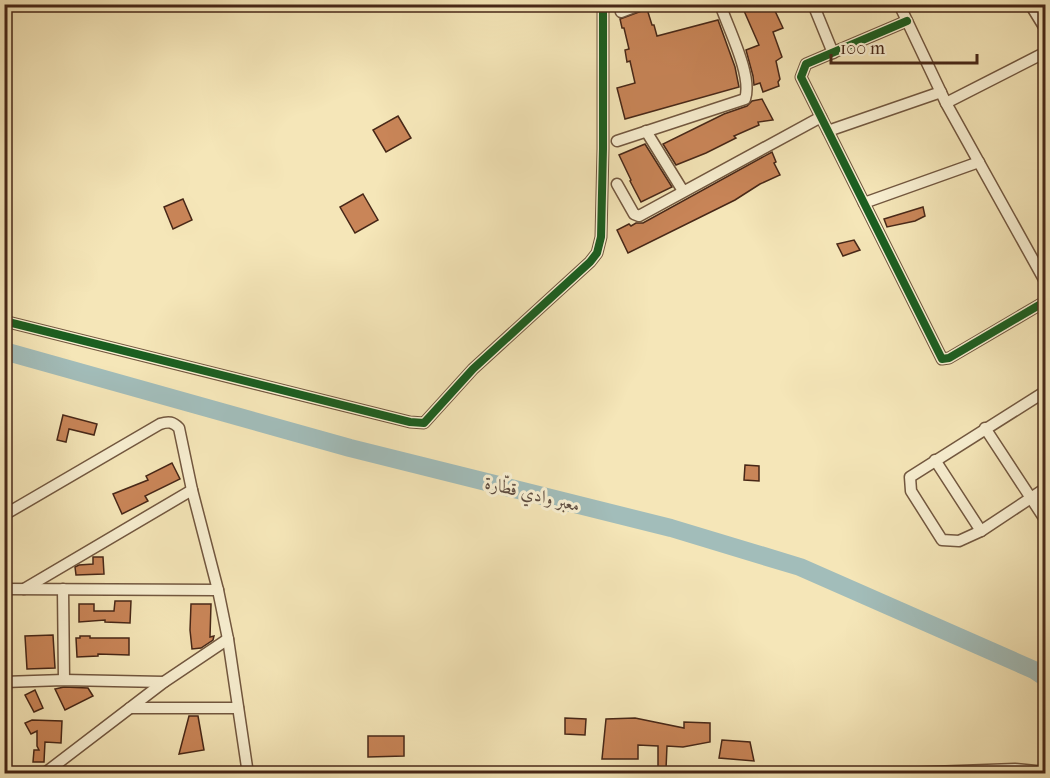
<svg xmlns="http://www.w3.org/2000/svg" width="1050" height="778" font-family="'IM FELL French Canon',Amiri,serif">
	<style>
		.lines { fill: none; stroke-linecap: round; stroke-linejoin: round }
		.river { stroke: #a2bdba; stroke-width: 18 }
		.building { fill: #c98558; stroke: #472717; stroke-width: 1.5 }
		.street-casing { stroke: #72573f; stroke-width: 13 }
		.street { stroke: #f8efd1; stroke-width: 10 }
		.cycleway-casing { stroke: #f8efd1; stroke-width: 11 }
		.cycleway { stroke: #1b5e20; stroke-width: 8 }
		.labels { text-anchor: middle; stroke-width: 6; stroke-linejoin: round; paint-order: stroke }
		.water-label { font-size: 18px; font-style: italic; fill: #5e4c40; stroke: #f8efd1 }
	</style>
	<rect width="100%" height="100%" fill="#f5e6b8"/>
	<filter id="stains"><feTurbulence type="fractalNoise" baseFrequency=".00333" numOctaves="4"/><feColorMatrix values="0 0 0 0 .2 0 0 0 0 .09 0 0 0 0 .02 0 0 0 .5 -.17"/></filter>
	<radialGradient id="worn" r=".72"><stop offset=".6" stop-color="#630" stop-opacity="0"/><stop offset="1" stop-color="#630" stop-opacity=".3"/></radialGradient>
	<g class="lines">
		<polyline class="river" points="4,351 350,448 671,528 800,567 1034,670 1046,678"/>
	</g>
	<g class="building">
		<polygon points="741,4 770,4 775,11 783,28 773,32 782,57 776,61 780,79 778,82 779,86 763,92 760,83 754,85 753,76 746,50 759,45"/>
		<polygon points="647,9 652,25 654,25 657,36 718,20 735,67 739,87 625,119 617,88 635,83 630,61 627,62 625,50 629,49 624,28 622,28 620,19"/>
		<polygon points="762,99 773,120 758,122 759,125 734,136 736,138 706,153 676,165 663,144 724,114 747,106 752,101"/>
		<polygon points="398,116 411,138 386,152 373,130"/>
		<polygon points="645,144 672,187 641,202 630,181 631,180 619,155"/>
		<polygon points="772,152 776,162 774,163 780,175 760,184 735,200 628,253 617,230 629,224 631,226 636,223 643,223"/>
		<polygon points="363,194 378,220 355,233 340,207"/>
		<polygon points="183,199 192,220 173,229 164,207"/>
		<polygon points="923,207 925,216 915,221 887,227 884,219"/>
		<polygon points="854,240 860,250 843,256 837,244"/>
		<polygon points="63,415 97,424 94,435 69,429 66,442 57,440"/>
		<polygon points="172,463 180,479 145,496 148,501 122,514 113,494 148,480 146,476"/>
		<polygon points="745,465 759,466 759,481 744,480"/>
		<polygon points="93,557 103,557 104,574 76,575 75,567 79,565 93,564"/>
		<polygon points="115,601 131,601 130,623 105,622 105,620 79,622 79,604 94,604 94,611 114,611"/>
		<polygon points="191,604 211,604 210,637 214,636 213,640 201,648 192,649 190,630"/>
		<polygon points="53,635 55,668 27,669 25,636"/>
		<polygon points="80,636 90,636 90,638 129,638 129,655 98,654 98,656 77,657 76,638 80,638"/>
		<polygon points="64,687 88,688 93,696 65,710 55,689"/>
		<polygon points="35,690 43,708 34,712 25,695"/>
		<polygon points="189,716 198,716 204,750 179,754"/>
		<polygon points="565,718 586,719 585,735 565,734"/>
		<polygon points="635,718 684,728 684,722 710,723 710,742 683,747 667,746 666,769 658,769 658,746 638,745 638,759 602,759 606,719"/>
		<polygon points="32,720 62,721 61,743 45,742 44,762 33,762 34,750 39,750 37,746 37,731 31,734 25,723"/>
		<polygon points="368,736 404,736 404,756 368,757"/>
		<polygon points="722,740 750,742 754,761 719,758"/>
	</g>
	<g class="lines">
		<defs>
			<g id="street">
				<polyline points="813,4 833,53"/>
				<polyline points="899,4 946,103 1046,283"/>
				<polyline points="1030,4 1046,30"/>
				<polyline points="621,12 642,4"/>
				<polyline points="907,21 806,64 801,77 942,359 949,358 1046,301"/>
				<polyline points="946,103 1046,52"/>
				<polyline points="646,131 683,191"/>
				<polyline points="828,131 941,92"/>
				<path d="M617 141 745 99C753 76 728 28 720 4"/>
				<polyline points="617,184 634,214 639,216 821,117"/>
				<polyline points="864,203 979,162"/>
				<polyline points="4,321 410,422 424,423 473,369 590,262 597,253 601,237 603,149 603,4"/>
				<polyline points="1046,391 910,477 911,491 942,540 959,541 981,531 1046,488"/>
				<polyline points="985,428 1046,521"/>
				<polyline points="935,460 981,531"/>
				<path d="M4 515 160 424C169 421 173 422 179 428L192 490 218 590 228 639 248 774"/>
				<polyline points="4,589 218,590"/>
				<polyline points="24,589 192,490"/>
				<polyline points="63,589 64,680"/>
				<polyline points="4,682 64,680 164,682"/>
				<polyline points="130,708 238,708"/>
				<polyline points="45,773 164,682 228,639"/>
				<polyline points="13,774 66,774"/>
				<polyline points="732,774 904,773 1015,769 1046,772"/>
			</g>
		</defs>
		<use href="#street" class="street-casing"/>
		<use href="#street" class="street"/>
		<defs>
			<g id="cycleway">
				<polyline points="907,21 806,64 801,77 942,359 949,358 1046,301"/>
				<polyline points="4,321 410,422 424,423 473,369 590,262 597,253 601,237 603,149 603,4"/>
			</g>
		</defs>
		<use href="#cycleway" class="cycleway-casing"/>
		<use href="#cycleway" class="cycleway"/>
	</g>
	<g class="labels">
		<g class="water-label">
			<text transform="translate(533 494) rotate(14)" y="6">معبر وادي قطّارة</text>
		</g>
	</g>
	<rect width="1050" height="778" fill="none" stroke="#f5e6b8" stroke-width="24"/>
	<rect x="6" y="6" width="1038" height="766" fill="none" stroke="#472717" stroke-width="3"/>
	<rect x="12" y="12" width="1026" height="754" fill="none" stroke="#472717" stroke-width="1.5"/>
	<path d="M831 54v9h146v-9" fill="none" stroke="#472717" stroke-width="3"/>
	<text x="840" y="54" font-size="18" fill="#472717" stroke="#f8efd1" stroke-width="4.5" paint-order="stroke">100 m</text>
	<rect width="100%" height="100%" filter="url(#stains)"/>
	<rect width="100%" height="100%" fill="url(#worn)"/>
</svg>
